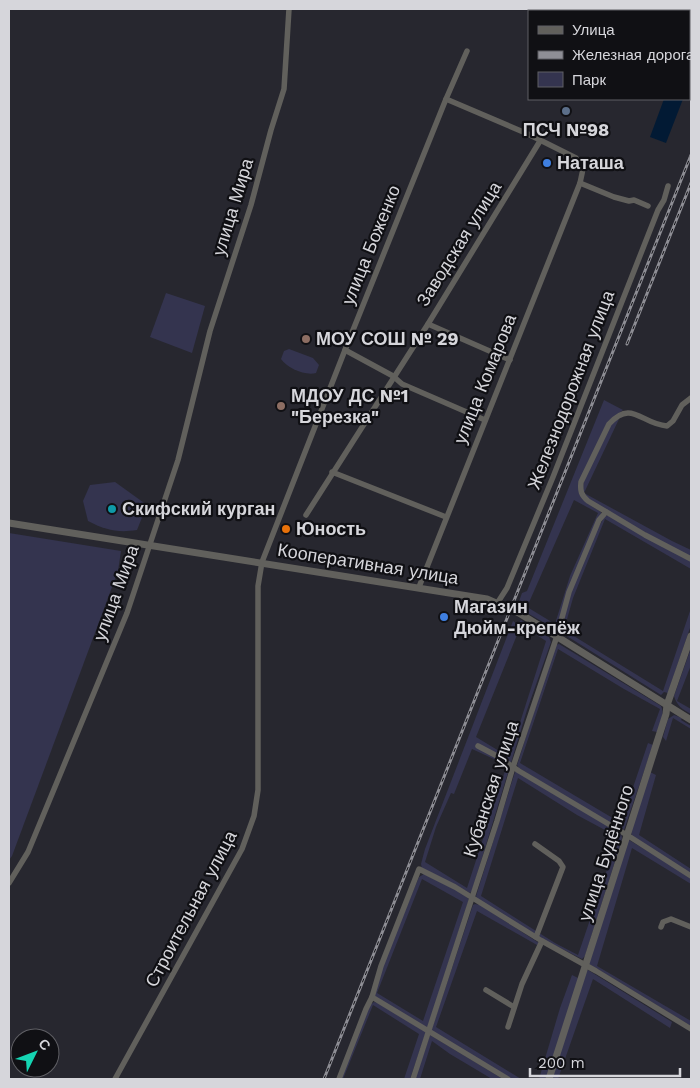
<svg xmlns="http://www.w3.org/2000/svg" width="700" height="1088" font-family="'Work Sans',sans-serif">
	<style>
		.green { fill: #34344f; fill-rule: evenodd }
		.water { fill: #021a34 }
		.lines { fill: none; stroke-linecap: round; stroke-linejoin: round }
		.minor { stroke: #61605c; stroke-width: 5.5 }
		.tertiary { stroke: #61605c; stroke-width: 7 }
		.rail-casing { stroke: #8e8e95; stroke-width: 3 }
		.rail { stroke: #101014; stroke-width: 1; stroke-dasharray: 4; stroke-linecap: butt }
		.service-dot { fill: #5c6f8a; stroke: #101014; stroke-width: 2 }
		.shop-dot { fill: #3f7fe0; stroke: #101014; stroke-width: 2 }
		.education-dot { fill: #8d6e63; stroke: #101014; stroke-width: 2 }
		.culture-dot { fill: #0f9aa8; stroke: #101014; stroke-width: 2 }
		.food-dot { fill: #e8710a; stroke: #101014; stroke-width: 2 }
		.labels { text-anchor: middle; stroke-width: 4.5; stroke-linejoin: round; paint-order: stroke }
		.poi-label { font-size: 18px; font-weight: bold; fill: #d6d6db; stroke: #101014; text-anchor: start }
		.street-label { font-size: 18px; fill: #d6d6db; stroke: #101014 }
	</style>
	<rect width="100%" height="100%" fill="#27272f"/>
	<g class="green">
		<polygon points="166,293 205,306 192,353 150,337"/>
		<path d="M289 349 313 358 319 365 316 373C305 376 287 368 281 359L284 351Z"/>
		<path d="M604 400 623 410 609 421 578 484C579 501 588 503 601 512V514L555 629 517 607 522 593 527 591ZM574 500 598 513 570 576 555 624 527 607Z"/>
		<polygon points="627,414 619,419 584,493 672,541 691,550 691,558 591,502 582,492 584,480 612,423"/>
		<path d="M115 482 147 505 137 530C118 533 105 530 88 521L83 501 90 485Z"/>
		<path d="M605 516H609L691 561V569L605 519 573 598 564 630 663 691 691 608V625L668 693 664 692 661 695 562 633C560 608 591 538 605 516Z"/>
		<polygon points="9,533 121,551 118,571 12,856 9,860"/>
		<path d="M521 620 549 637 551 642 527 710 472 891 470 893 422 869 421 864 425 849 513 621 517 624ZM521 625 546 641 509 757 476 737ZM472 749 507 765 467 888 425 862 436 827 451 793 454 794Z"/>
		<path d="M559 644 661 706C665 714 660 724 657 732L652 731 660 709 624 689 558 649 520 763 621 823 648 743 653 745 624 830 619 829 519 768 517 765 555 645Z"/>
		<path d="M691 648V665L677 701 691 709V714C682 709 677 706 674 696Z"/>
		<polygon points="674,715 682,718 681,720 691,726 691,729 673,718 666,741 663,737 668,719"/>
		<path d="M515 772H517L621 833 622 838 619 849 585 956 582 959 540 938 477 900 476 896ZM518 778 577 815 618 837 578 955 555 943 481 896Z"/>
		<polygon points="650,772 656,775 639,835 691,869 691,874 632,836 631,832"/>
		<polygon points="629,840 691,877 691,884 632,848 597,966 691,1021 691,1026 589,964 627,842"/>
		<path d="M424 874 456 889 469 899 427 1029 374 997 383 964 419 877ZM422 879 463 902 423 1021 377 993Z"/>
		<polygon points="475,904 480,905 539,943 537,945 477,911 436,1027 521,1079 512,1079 431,1031 473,905"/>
		<polygon points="588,970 672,1022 670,1028 593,979 558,1079 552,1079 586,971"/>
		<polygon points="572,975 578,978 577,983 546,1079 539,1079 560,1008"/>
		<polygon points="374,1002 378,1003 426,1032 410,1079 404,1079 419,1034 373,1005 343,1079 340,1079 370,1005"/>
		<polygon points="430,1035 503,1079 492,1079 450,1054 432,1041 420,1079 415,1079"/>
	</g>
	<polygon class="water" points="664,99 683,99 666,143 650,137"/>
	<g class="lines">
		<g class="minor">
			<polyline points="580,183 614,197 629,201 634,200 648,206"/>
			<polyline points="428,324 510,360"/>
			<polyline points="345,350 393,376 402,384 485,420"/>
			<path d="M691 398 682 405 673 421 667 426C641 424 632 399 609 424L581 482C580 491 581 495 588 501L645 535 691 559"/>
			<polyline points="332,472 446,517"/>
			<polyline points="306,515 428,324 540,141"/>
			<polyline points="419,587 580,183 583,169 576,158 528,134 446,99"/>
			<polyline points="498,602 507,588 553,477 658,210 664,200 668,186"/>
			<polyline points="478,746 497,756 519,771 627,835 691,876"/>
			<polyline points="535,844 559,861 563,867 536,937"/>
			<polyline points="9,883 28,852 127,613 178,460 210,331 251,205 271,130 284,89 289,9"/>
			<polyline points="661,927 663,922 671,919 691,927"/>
			<polyline points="486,990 514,1007"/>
			<polyline points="372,997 508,1079"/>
			<polyline points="508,1027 522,984 542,941"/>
			<polyline points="115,1079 242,849 254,816 258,790 258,586 262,562 345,350 446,99 467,51"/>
			<polyline points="339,1079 366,1009 372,997 381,966 419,869 455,887 542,941 596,971 691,1029"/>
			<polyline points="413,1079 497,821 513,767 557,636 569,592 599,520 606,512"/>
		</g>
		<g class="tertiary">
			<polyline points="9,523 487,599 519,613 691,720"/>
			<polyline points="549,1079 666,714 667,705 691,636"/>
		</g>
		<defs>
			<g id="rail">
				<polyline points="627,344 691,183"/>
				<polyline points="324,1079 691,155"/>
			</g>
		</defs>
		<use href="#rail" class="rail-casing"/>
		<use href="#rail" class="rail"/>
	</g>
	<circle class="service-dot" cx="566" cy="111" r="5"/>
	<g class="shop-dot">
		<circle cx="547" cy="163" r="5"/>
		<circle cx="444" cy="617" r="5"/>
	</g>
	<g class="education-dot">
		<circle cx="306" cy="339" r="5"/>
		<circle cx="281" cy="406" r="5"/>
	</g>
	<circle class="culture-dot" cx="112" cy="509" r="5"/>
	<circle class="food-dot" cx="286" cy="529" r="5"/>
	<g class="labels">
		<g class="poi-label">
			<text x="566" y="136" text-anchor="middle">ПСЧ №98</text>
			<text x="557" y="169">Наташа</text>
			<text x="316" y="345">МОУ СОШ № 29</text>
			<text x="291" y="402">МДОУ ДС №1<tspan x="291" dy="21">"Березка"</tspan></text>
			<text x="122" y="515">Скифский курган</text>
			<text x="296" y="535">Юность</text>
			<text x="454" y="613">Магазин<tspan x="454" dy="21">Дюйм-крепёж</tspan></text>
		</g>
		<g class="street-label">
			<text transform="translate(233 207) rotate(-73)" y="6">улица Мира</text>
			<text transform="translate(459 244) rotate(-58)" y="6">Заводская улица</text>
			<text transform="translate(371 245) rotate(-68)" y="6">улица Боженко</text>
			<text transform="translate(485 379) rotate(-68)" y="6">улица Комарова</text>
			<text transform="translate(571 390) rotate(-69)" y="6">Железнодорожная улица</text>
			<text transform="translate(368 564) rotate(9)" y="6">Кооперативная улица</text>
			<text transform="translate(116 593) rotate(-70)" y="6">улица Мира</text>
			<text transform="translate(491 789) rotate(-72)" y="6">Кубанская улица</text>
			<text transform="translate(606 853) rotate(-72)" y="6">улица Будённого</text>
			<text transform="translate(191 909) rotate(-62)" y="6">Строительная улица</text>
		</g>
	</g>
	<rect width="700" height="1088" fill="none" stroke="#d6d6db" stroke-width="20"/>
	<rect x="528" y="10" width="162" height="90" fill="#101014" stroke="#5f5f64"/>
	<rect x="538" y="26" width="25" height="8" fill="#61605c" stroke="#5f5f64"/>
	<text x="572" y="35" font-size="15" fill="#d6d6db">Улица</text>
	<rect x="538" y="51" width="25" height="8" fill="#8e8e95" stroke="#5f5f64"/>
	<text x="572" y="60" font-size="15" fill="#d6d6db">Железная дорога</text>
	<rect x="538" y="72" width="25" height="15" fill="#34344f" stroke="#5f5f64"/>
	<text x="572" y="85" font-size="15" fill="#d6d6db">Парк</text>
	<g transform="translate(35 1053) rotate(48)"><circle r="24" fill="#101014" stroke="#5f5f64"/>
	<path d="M0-4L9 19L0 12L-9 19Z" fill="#15d5b3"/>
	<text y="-8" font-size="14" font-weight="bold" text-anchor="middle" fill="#d6d6db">С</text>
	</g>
	<path d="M530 1068v8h150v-8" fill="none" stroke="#d6d6db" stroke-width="2.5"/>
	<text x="538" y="1068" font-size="15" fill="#d6d6db" stroke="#101014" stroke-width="4" paint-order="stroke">200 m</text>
</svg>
